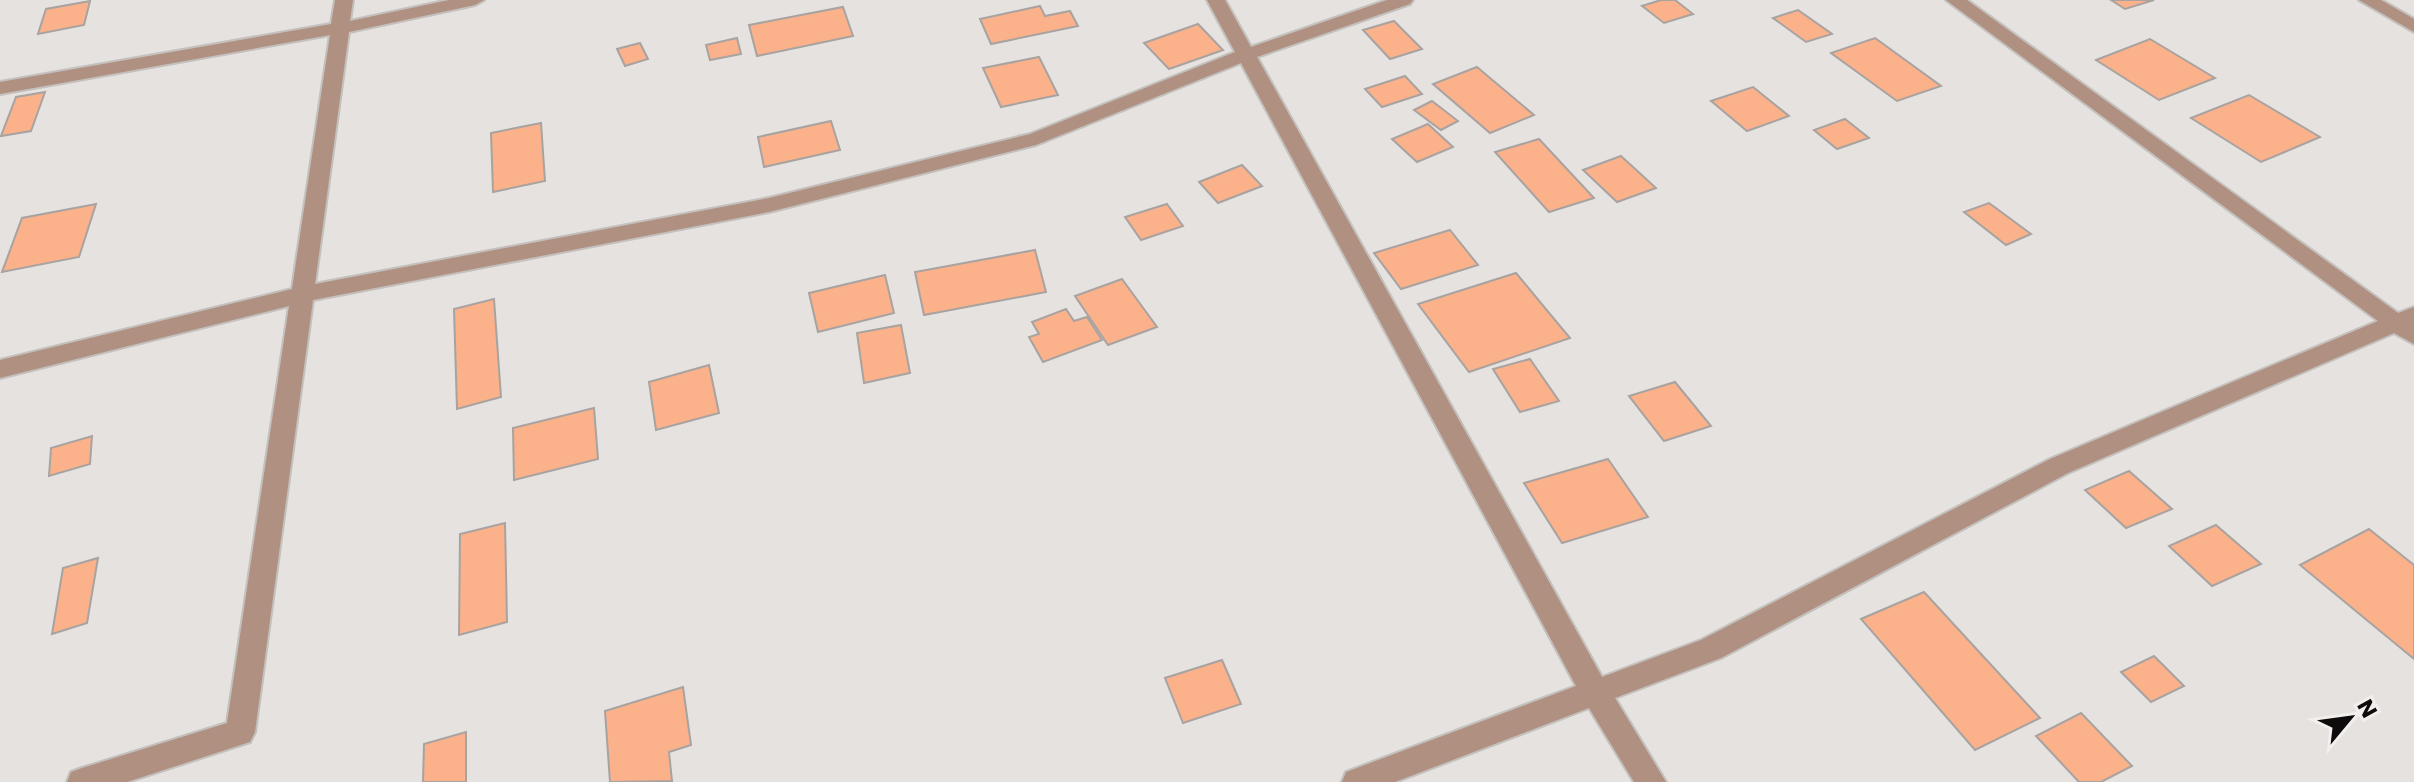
<svg xmlns="http://www.w3.org/2000/svg" width="2414" height="782" font-family="Poppins,sans-serif">
	<style>
		.building { fill: #fbb18a; stroke: #a8a3a1; stroke-width: 2 }
		.lines { fill: none; stroke-linecap: round; stroke-linejoin: round }
		.minor-casing { stroke: #c3c0bd; stroke-width: 4 }
		.minor { fill: #b09080; fill-rule: evenodd }
	</style>
	<rect width="100%" height="100%" fill="#e6e2df"/>
	<g class="building">
		<polygon points="1661,0 1675,0 1693,14 1664,23 1642,6"/>
		<polygon points="2111,0 2154,0 2125,9"/>
		<polygon points="90,1 84,25 38,34 46,9"/>
		<polygon points="1040,6 1045,16 1070,11 1078,26 991,44 980,19"/>
		<polygon points="843,7 853,36 757,56 749,25"/>
		<polygon points="1798,10 1832,34 1806,42 1773,18"/>
		<polygon points="1394,21 1422,49 1390,59 1363,30"/>
		<polygon points="1198,24 1223,50 1169,69 1144,43"/>
		<polygon points="737,38 741,54 710,60 706,45"/>
		<polygon points="1875,38 1941,86 1897,101 1831,53"/>
		<polygon points="2150,39 2215,78 2159,100 2096,60"/>
		<polygon points="640,43 648,59 625,66 617,49"/>
		<polygon points="1039,57 1058,95 1001,107 983,68"/>
		<polygon points="1477,67 1534,115 1490,133 1433,84"/>
		<polygon points="1405,76 1422,94 1382,107 1365,89"/>
		<polygon points="1753,87 1789,116 1747,131 1711,101"/>
		<polygon points="45,92 31,131 1,136 16,97"/>
		<polygon points="2249,95 2320,137 2261,162 2191,118"/>
		<polygon points="1432,101 1458,121 1441,130 1414,110"/>
		<polygon points="1845,119 1869,138 1837,149 1814,130"/>
		<polygon points="831,121 840,150 764,167 758,137"/>
		<polygon points="541,123 545,181 493,192 491,133"/>
		<polygon points="1428,124 1453,147 1417,162 1392,139"/>
		<polygon points="1539,139 1594,198 1549,212 1495,152"/>
		<polygon points="1621,156 1656,188 1617,202 1583,170"/>
		<polygon points="1242,165 1262,186 1218,203 1199,182"/>
		<polygon points="1989,203 2031,234 2006,245 1964,212"/>
		<polygon points="96,204 79,257 2,272 22,218"/>
		<polygon points="1167,204 1183,226 1141,240 1125,217"/>
		<polygon points="1450,230 1478,265 1401,289 1374,253"/>
		<polygon points="1035,250 1046,292 924,315 915,272"/>
		<polygon points="1516,273 1570,338 1469,372 1418,304"/>
		<polygon points="885,275 894,313 818,332 809,293"/>
		<polygon points="1122,279 1157,327 1108,345 1075,296"/>
		<polygon points="494,299 501,397 457,409 454,309"/>
		<polygon points="1066,309 1074,321 1087,317 1102,340 1043,362 1029,337 1039,334 1032,322"/>
		<polygon points="901,325 910,373 864,383 857,333"/>
		<polygon points="1530,359 1559,401 1520,412 1493,369"/>
		<polygon points="709,365 719,413 656,430 649,382"/>
		<polygon points="1675,382 1711,426 1664,441 1629,396"/>
		<polygon points="594,408 598,459 514,480 513,428"/>
		<polygon points="92,436 90,464 49,476 51,448"/>
		<polygon points="1608,459 1648,517 1562,543 1524,483"/>
		<polygon points="2129,471 2172,509 2126,528 2085,490"/>
		<polygon points="505,523 507,622 459,635 460,534"/>
		<polygon points="2216,525 2261,564 2212,586 2169,546"/>
		<polygon points="2369,529 2414,565 2414,659 2300,565"/>
		<polygon points="98,558 87,623 52,634 63,568"/>
		<polygon points="1924,592 2040,718 1975,750 1861,619"/>
		<polygon points="2154,656 2184,686 2151,702 2121,672"/>
		<polygon points="1222,660 1241,704 1183,723 1165,678"/>
		<polygon points="683,687 691,745 669,752 672,781 610,782 605,711"/>
		<polygon points="2081,713 2132,766 2101,782 2079,782 2036,736"/>
		<polygon points="466,732 466,782 423,782 424,744"/>
	</g>
	<g class="lines">
		<defs>
			<g id="minor">
				<polygon points="335,0 353,0 350,21 449,0 484,0 475,5 349,32 315,284 769,198 1030,134 1235,52 1207,0 1225,0 1251,47 1387,0 1413,0 1410,4 1257,57 1602,677 1701,640 2050,459 2378,321 1946,0 1967,0 2398,313 2414,307 2414,344 2394,333 2068,473 1721,658 1615,698 1666,782 1634,782 1589,708 1395,782 1342,782 1346,772 1576,686 1241,63 1036,145 769,212 313,300 255,732 250,742 127,782 67,782 71,772 82,768 227,723 289,306 0,378 0,360 292,289 330,35 0,94 0,82 331,24"/>
				<polygon points="2359,0 2381,0 2414,19 2414,32"/>
			</g>
		</defs>
		<use href="#minor" class="minor-casing"/>
		<use href="#minor" class="minor"/>
	</g>
	<g transform="translate(2350 718) rotate(61)" stroke="#f3efed" stroke-width="6" paint-order="stroke">
	<path d="M0-6L14 30L0 20L-14 30Z" fill="#0d0b0b"/>
	<text y="-12" font-size="22" font-weight="bold" text-anchor="middle" fill="#0d0b0b">N</text>
	</g>
</svg>
